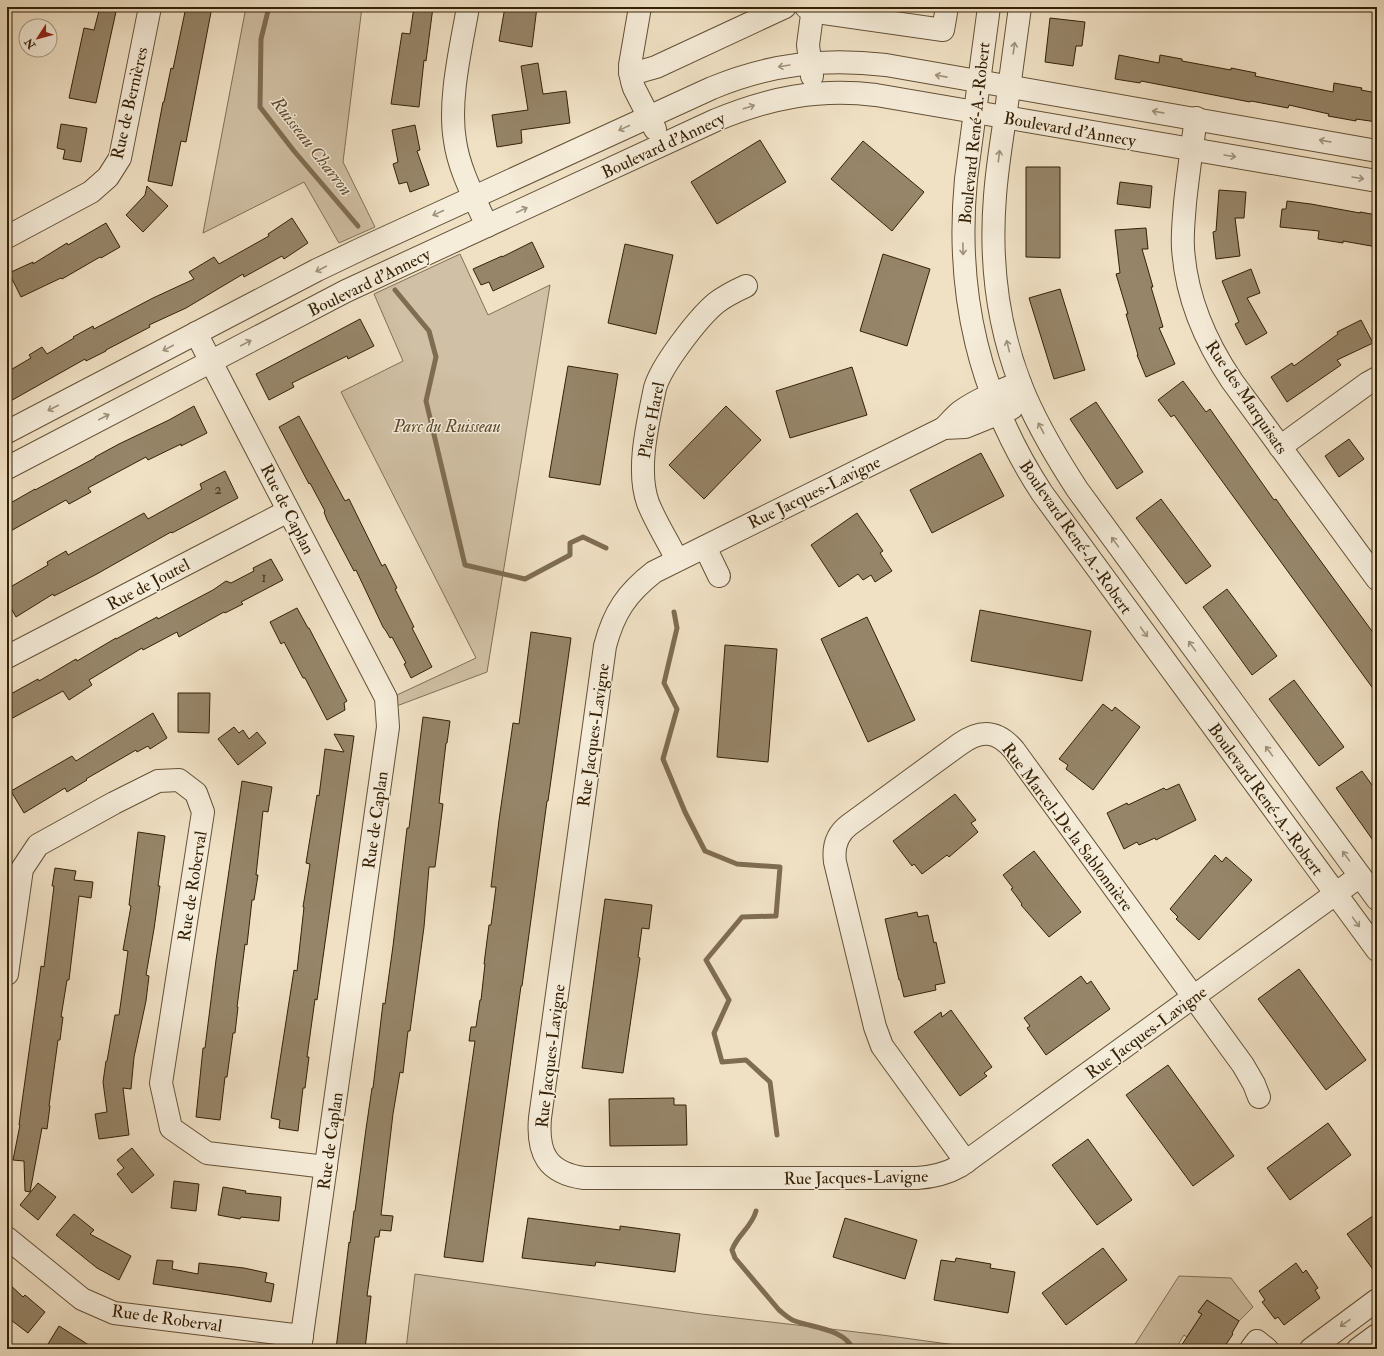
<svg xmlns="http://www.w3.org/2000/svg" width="1384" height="1356" font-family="'IM FELL Double Pica',serif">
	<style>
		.green { fill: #d0c0a5; stroke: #827056 }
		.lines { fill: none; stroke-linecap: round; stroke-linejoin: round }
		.stream { stroke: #7f6d52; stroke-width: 5 }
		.building { fill: #968569; stroke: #352106 }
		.minor-casing { stroke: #645136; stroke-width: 24 }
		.minor { stroke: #f5ecd9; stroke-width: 22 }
		.oneway { stroke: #9f917a }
		.labels { text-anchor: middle; stroke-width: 3; stroke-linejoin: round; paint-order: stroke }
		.number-label { font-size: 15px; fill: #4d3a1f }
		.street-label { font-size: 17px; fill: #352106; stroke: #f5ecd9 }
		.park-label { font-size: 17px; font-style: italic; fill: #5c492e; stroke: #f5ecd9 }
		.water-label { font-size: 18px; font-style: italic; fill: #604d32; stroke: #f5ecd9 }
	</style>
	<rect width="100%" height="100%" fill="#f0e1c5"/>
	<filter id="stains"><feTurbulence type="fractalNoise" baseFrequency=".005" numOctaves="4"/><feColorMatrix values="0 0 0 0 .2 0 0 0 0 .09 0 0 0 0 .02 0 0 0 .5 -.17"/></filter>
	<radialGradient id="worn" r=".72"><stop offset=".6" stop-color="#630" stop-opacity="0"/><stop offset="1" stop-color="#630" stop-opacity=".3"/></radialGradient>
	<g class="green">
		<polygon points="246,7 362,7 343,162 375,227 339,243 304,182 203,233"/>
		<polygon points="460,254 488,315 550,285 487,672 386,710 382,702 476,658 341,392 403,361 374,294"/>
		<polygon points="415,1274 702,1314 882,1335 985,1349 406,1349"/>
		<polygon points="1179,1276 1231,1278 1253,1307 1239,1321 1207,1300 1198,1312 1202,1314 1187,1337 1184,1335 1176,1348 1178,1349 1132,1349"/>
	</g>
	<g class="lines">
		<g class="stream">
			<polyline points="269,7 261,39 260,107 294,151 358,226"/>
			<polyline points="395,290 429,331 436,357 426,401 465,565 525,579 570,555 570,543 583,537 606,548"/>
			<polyline points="674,612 677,628 664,683 677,709 663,759 685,812 705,851 737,864 780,867 776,916 742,917 706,960 729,1000 714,1033 722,1062 746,1060 770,1082 777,1135"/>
			<path d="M756 1211C752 1227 737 1235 732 1250L735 1258 779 1310C784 1314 789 1319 795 1321 814 1328 844 1329 853 1349"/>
		</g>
	</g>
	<g class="building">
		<polygon points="100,7 117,7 96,103 69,98 84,28 94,30"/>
		<polygon points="186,7 212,7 186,142 181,141 172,186 148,181 163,102 164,102 171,68 173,69"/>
		<polygon points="414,7 433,7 426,61 424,60 419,107 391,104 402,33 410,34"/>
		<polygon points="505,7 537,7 532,47 499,41"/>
		<polygon points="1050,18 1085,22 1082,46 1076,46 1073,66 1045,62"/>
		<polygon points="1119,55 1159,63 1160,55 1182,59 1182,61 1231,70 1231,68 1256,73 1255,76 1333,92 1334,83 1362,88 1361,90 1377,93 1377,122 1356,119 1356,121 1328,116 1329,114 1289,105 1288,108 1251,101 1250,102 1141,81 1140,83 1115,79"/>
		<polygon points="538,63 543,94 566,91 570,123 521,130 522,143 497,147 492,115 528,110 521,66"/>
		<polygon points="61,124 87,128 81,162 63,159 65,150 57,148"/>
		<polygon points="415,125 420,150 417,151 429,185 410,192 407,182 399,184 393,164 398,162 392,130"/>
		<polygon points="760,140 786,182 717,224 691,182"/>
		<polygon points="863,141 924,192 892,231 831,179"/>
		<polygon points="1026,167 1060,167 1060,258 1026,257"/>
		<polygon points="1120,182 1152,186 1150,208 1117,204"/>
		<polygon points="147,186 168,206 143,232 126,215 145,195"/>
		<polygon points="1219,190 1246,192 1244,218 1235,218 1240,256 1216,259 1213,232 1216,231"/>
		<polygon points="1287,201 1311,204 1360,213 1360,212 1377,215 1377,247 1343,241 1343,243 1318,239 1319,231 1280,227 1282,209 1286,209"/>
		<polygon points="292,218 308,243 284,259 282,256 244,277 243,274 186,308 149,325 150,327 106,350 106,351 86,361 85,359 7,403 7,372 31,358 29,355 42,347 47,354 74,338 73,337 93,326 94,329 153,298 194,279 189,272 214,257 219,264 269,236 268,234"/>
		<polygon points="106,223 120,247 101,258 100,257 62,279 61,278 21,297 9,273 33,262 33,264 67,243 68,245"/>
		<polygon points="1146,228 1148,249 1142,249 1153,287 1151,287 1163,327 1159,328 1175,364 1146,377 1137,355 1138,355 1126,314 1128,314 1116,274 1120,273 1115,230"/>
		<polygon points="532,242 544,267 493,291 489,282 481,285 473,269 502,256 502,257"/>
		<polygon points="625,244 673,255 656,334 608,323"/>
		<polygon points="883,254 930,269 907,346 860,331"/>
		<polygon points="1251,269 1260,293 1247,298 1267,333 1246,345 1235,324 1239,322 1222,281"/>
		<polygon points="1060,289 1085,370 1054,379 1029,298"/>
		<polygon points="360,319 374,346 348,359 347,356 292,383 294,387 269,400 256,374"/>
		<polygon points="1361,320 1373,343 1337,360 1341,365 1287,402 1271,377 1292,363 1294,366 1338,334 1337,332"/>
		<polygon points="568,366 618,374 600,485 549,477"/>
		<polygon points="852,367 867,415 790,438 776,391"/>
		<polygon points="1183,381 1206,412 1210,409 1274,500 1276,499 1287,515 1377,638 1377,694 1174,415 1171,417 1158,400"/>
		<polygon points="1096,402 1143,472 1117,489 1070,419"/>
		<polygon points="194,406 207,433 181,446 181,444 148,460 146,457 88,488 91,492 69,504 66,500 7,533 7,505 35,489 35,490 95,458 95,457 119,444 169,420"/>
		<polygon points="726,406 761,440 704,499 669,465"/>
		<polygon points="299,416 345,501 349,499 382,566 385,564 397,588 395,589 414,627 412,628 432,667 411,678 404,664 406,663 392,637 390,638 386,631 383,627 356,570 354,571 327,520 324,512 325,511 310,483 309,484 279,427"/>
		<polygon points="1349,439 1364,459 1339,477 1325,456"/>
		<polygon points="981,453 1004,496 932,533 910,490"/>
		<polygon points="225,471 238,498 172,533 171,532 95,575 54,596 53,594 16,617 7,601 7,589 48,565 47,562 66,551 68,555 144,513 148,519 202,489 200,484"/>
		<polygon points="1161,499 1211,566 1186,584 1136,518"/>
		<polygon points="857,513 883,551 880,553 892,571 875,582 871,575 863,580 858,574 839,587 811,545"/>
		<polygon points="271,559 283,580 241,602 243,604 225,613 224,612 179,637 177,632 143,650 142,648 89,680 92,685 69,700 63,691 7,721 7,696 38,679 39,681 76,659 77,661 116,638 116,639 157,617 158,619 213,590 226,581 231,583 254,571 253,568"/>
		<polygon points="1227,589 1277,656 1252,675 1203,607"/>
		<polygon points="297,608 308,628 309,628 347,701 344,703 345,710 327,720 305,678 303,678 284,642 281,644 270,622"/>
		<polygon points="980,610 1091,631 1082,681 971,661"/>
		<polygon points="867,617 915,720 868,742 821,639"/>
		<polygon points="531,632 571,638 548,801 547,801 522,986 521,986 483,1262 444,1257 475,1041 469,1041 471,1027 476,1027 480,1000 481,1000 485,964 484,964 489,925 491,925 496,887 491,887 499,820 513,723 519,724"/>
		<polygon points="725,645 777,649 768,762 717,757"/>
		<polygon points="1294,680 1344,747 1319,766 1269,699"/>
		<polygon points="178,693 210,693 209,733 178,732"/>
		<polygon points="1103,704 1112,711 1115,707 1140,727 1093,790 1066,769 1068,765 1059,759"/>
		<polygon points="153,713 167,738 150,749 148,746 137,752 136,750 86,779 87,780 67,792 65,788 24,813 11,791 72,756 76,761"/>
		<polygon points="423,717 450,721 447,743 446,743 439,803 443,804 435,867 429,867 424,927 410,1031 408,1031 403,1073 400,1072 393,1114 381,1215 393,1216 391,1231 380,1230 379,1237 375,1237 367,1296 371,1296 365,1349 336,1349 349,1242 350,1243 354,1211 355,1211 366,1129 372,1088 373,1088 383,1003 385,1004 393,946 407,828 409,828"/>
		<polygon points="234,727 239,733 243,730 249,739 257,732 266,743 238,765 218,739"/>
		<polygon points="334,734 354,736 317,1000 315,999 307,1057 309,1057 305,1088 303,1088 298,1131 279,1128 280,1120 271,1118 294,970 297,971 304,907 303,907 310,864 306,863 317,795 319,796 325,749 344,752"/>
		<polygon points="1362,771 1377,792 1377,846 1336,788"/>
		<polygon points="242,781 272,787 268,812 263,811 256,875 258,875 254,900 252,900 247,945 245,944 237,1007 238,1007 235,1033 233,1033 227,1077 225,1077 220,1120 196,1117 203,1048 205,1048 216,960"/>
		<polygon points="1179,784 1196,820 1156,840 1155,838 1139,845 1137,842 1124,849 1107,813 1127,803 1128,805 1164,788 1166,790"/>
		<polygon points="955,794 976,820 971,823 978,832 949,857 947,855 922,874 914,864 912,866 893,841"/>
		<polygon points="138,832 165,836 158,886 160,886 154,929 146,975 149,976 146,1001 134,1057 131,1089 123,1088 129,1135 99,1139 95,1114 107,1112 103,1082 106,1061 107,1061 115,1015 119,1015 128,951 123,950 131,906 129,905"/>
		<polygon points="1034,851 1081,912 1049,937 1021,905 1022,904 1011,889 1013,888 1003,875"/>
		<polygon points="1215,855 1222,862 1226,857 1252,880 1199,940 1176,919 1178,917 1170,909"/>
		<polygon points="55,868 76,871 74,880 93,882 91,898 79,896 69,980 67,980 61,1017 63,1017 60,1040 58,1040 49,1106 50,1106 47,1129 42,1128 30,1192 25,1191 24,1161 13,1160 20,1125 19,1125 22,1102 41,966 44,967 54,886 52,886"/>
		<polygon points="605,899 652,905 649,929 642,928 638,957 640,958 623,1073 582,1068"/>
		<polygon points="917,912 918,917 928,915 934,943 936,942 945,983 935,985 936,990 904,997 900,980 899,980 885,919"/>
		<polygon points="1299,969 1366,1060 1326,1090 1258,999"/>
		<polygon points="1081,976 1087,984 1091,981 1110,1009 1046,1055 1027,1028 1030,1026 1024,1018"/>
		<polygon points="951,1010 992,1067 984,1073 987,1076 960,1096 914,1032 941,1012 942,1017"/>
		<polygon points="1168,1065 1234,1156 1193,1186 1126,1095"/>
		<polygon points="674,1098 674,1105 686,1105 687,1145 610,1146 609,1099"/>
		<polygon points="1328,1123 1351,1155 1290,1200 1267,1168"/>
		<polygon points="1088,1139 1132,1200 1097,1225 1052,1165"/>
		<polygon points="132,1148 154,1175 132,1193 117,1174 124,1168 117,1160"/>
		<polygon points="174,1181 199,1184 196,1211 171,1208"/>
		<polygon points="38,1183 56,1197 38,1220 20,1205"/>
		<polygon points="223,1187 246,1191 245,1193 281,1197 279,1221 241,1217 240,1219 218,1215"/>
		<polygon points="1377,1213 1377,1275 1347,1234"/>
		<polygon points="74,1214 94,1230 90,1234 131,1256 119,1280 97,1268 56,1235"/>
		<polygon points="528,1218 620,1230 620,1226 680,1234 675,1272 596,1262 595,1266 522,1258"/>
		<polygon points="845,1218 917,1240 905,1279 833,1257"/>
		<polygon points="1103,1248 1127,1280 1066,1325 1042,1293"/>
		<polygon points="956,1258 991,1264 990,1268 1015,1272 1008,1313 934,1300 941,1260 955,1262"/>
		<polygon points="157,1260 173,1261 172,1269 198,1274 199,1263 244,1268 267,1273 265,1282 274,1284 271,1302 229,1295 153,1284"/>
		<polygon points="1296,1263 1303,1273 1306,1270 1318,1288 1315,1290 1320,1298 1284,1325 1278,1317 1275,1319 1262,1302 1265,1300 1259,1291"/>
		<polygon points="7,1282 23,1297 25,1295 45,1312 28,1333 7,1317"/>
		<polygon points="1207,1300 1239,1321 1232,1333 1233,1334 1223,1349 1179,1349 1202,1314 1198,1312"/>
		<polygon points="59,1326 95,1349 45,1349"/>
	</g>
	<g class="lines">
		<defs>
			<g id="minor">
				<path d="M468 7C461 48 448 100 455 141 459 170 475 199 487 226"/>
				<path d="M640 7 630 65C630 74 631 80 634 88L655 129"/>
				<polyline points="806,7 824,13 943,30 947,7"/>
				<path d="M989 7 966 179C955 294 979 396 1042 493L1377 950"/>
				<path d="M1020 7C1015 44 1010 81 1005 118 1001 144 997 169 995 196 990 258 997 323 1020 383 1034 420 1055 455 1077 489L1377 899"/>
				<polyline points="630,73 642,71 656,67 785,7"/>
				<polyline points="812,76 808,45 813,7"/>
				<path d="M1196 118C1192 147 1188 175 1185 203 1184 218 1182 233 1183 248 1186 296 1205 341 1232 381L1377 579"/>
				<polyline points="7,237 91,192 108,177 120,158 150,7"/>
				<polyline points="196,333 386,698 388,727 300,1349"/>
				<path d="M1020 383C999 391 978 399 960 412 954 417 949 423 944 428L654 572C627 593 614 612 605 646L540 1118C537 1153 547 1173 584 1178H917C933 1177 946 1174 960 1166L1360 876"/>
				<polyline points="944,428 965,427 1012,408"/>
				<path d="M7 432 317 270 363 248 712 88C770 64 823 58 886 65L1377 151"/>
				<polyline points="1280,447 1368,383 1377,378"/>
				<path d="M7 468 346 291 716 120C769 98 818 88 876 95L1377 181"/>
				<polyline points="705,547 719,576"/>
				<path d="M677 560C668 541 656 523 648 503 636 470 648 422 655 388 661 366 698 318 716 303 725 296 735 291 746 286"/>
				<polyline points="7,657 288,511"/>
				<polyline points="7,974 22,869 38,845 114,803 158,781 179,780 196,793 203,812 161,1083 171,1128 207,1153 326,1167"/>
				<path d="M966 1162 882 1046 875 1027 835 862C833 847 837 834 849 825L960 744C981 729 997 730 1014 750L1243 1065 1254 1084 1259 1097"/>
				<polyline points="7,1238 82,1299 114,1313 302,1336"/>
				<polyline points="1251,1349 1257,1341 1267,1349"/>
				<polyline points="1311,1349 1377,1300"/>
				<polyline points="1358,1349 1377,1335"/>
			</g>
		</defs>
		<use href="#minor" class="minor-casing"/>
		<use href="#minor" class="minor"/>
	</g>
	<defs><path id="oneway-shaft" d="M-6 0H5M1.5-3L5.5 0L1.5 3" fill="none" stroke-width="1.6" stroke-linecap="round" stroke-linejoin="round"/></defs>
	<g class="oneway">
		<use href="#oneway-shaft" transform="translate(1014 48) rotate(-82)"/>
		<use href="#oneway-shaft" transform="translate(784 66) rotate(171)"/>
		<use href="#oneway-shaft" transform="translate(941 76) rotate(-169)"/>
		<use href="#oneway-shaft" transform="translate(749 107) rotate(-18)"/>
		<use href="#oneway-shaft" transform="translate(1158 112) rotate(-170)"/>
		<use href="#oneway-shaft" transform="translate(624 128) rotate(155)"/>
		<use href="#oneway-shaft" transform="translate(1325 141) rotate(-170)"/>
		<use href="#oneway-shaft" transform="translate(999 156) rotate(-83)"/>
		<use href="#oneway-shaft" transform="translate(1230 156) rotate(9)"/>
		<use href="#oneway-shaft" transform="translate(1358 178) rotate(9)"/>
		<use href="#oneway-shaft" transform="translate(522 210) rotate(-25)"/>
		<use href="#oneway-shaft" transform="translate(438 213) rotate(155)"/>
		<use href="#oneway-shaft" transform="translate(963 249) rotate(89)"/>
		<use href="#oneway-shaft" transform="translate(321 269) rotate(153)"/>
		<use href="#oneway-shaft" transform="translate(246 343) rotate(-28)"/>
		<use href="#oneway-shaft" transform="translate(1008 346) rotate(-104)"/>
		<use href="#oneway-shaft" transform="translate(168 348) rotate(152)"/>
		<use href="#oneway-shaft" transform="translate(53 408) rotate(153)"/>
		<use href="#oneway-shaft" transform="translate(104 417) rotate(-27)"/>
		<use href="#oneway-shaft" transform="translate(1041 428) rotate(-118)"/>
		<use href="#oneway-shaft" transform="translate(1115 542) rotate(-126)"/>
		<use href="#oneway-shaft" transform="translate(1144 632) rotate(54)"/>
		<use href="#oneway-shaft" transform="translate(1192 646) rotate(-126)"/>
		<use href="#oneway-shaft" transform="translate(1269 751) rotate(-126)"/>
		<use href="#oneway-shaft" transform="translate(1346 856) rotate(-126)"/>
		<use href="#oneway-shaft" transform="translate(1356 922) rotate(54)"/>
		<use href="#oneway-shaft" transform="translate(1345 1323) rotate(145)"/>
	</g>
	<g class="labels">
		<g class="number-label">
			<text x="218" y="494">2</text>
			<text x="264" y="582">1</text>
		</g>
		<g class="street-label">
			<text transform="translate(129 103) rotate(-77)" y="6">Rue de Bernières</text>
			<text transform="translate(1070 129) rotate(10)" y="6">Boulevard d'Annecy</text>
			<text transform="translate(974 133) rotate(-84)" y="6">Boulevard René-A.-Robert</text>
			<text transform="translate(663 145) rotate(-25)" y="6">Boulevard d'Annecy</text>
			<text transform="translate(369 282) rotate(-26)" y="6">Boulevard d'Annecy</text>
			<text transform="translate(1247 397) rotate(56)" y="6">Rue des Marquisats</text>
			<text transform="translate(651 420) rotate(-79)" y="6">Place Harel</text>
			<text transform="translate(814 492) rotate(-26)" y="6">Rue Jacques-Lavigne</text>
			<text transform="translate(288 509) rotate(63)" y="6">Rue de Caplan</text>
			<text transform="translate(1076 537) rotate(55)" y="6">Boulevard René-A.-Robert</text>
			<text transform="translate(148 584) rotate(-28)" y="6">Rue de Joutel</text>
			<text transform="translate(593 735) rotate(-82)" y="6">Rue Jacques-Lavigne</text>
			<text transform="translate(1266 799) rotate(54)" y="6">Boulevard René-A.-Robert</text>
			<text transform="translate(375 820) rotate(-82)" y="6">Rue de Caplan</text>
			<text transform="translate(1068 827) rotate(53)" y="6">Rue Marcel-De la Sablonnière</text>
			<text transform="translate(192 886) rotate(-81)" y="6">Rue de Roberval</text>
			<text transform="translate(1146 1032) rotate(-36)" y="6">Rue Jacques-Lavigne</text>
			<text transform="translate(550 1056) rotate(-83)" y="6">Rue Jacques-Lavigne</text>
			<text transform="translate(330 1141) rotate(-82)" y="6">Rue de Caplan</text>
			<text transform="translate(856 1177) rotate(-1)" y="6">Rue Jacques-Lavigne</text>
			<text transform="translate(167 1318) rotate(8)" y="6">Rue de Roberval</text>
		</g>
		<g class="park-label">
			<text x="447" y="432">Parc du Ruisseau</text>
		</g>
		<g class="water-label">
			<text transform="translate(312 146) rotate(52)" y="6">Ruisseau Charron</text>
		</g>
	</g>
	<rect width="1384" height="1356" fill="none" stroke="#f0e1c5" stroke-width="24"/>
	<rect x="8" y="8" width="1368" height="1340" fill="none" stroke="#352106" stroke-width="2"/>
	<rect x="12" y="12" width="1360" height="1332" fill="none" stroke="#352106"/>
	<g transform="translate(38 38) rotate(234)"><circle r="19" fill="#f5ecd9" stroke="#a89b85"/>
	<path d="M0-3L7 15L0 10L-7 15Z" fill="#8f2418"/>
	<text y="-6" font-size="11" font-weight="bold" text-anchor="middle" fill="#352106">N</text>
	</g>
	<rect width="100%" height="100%" filter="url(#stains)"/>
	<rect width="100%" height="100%" fill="url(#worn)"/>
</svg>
